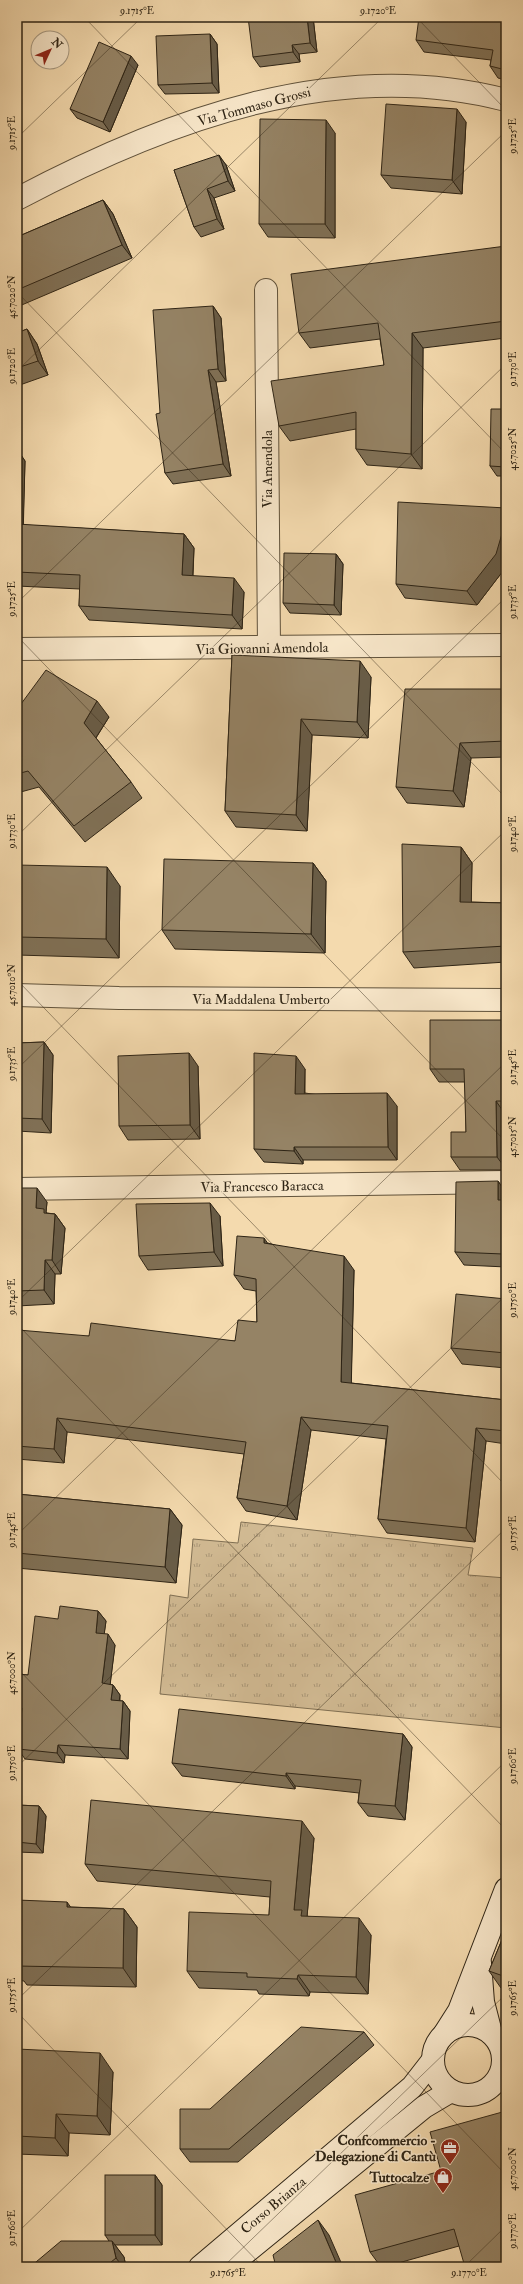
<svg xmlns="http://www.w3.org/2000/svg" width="523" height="2284" font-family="'IM FELL Double Pica',serif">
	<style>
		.grass { fill: url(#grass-tufts); stroke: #807054 }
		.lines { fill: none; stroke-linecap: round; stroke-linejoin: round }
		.minor-casing { stroke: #60523b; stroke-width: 24 }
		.secondary-casing { stroke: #2e2415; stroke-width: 24 }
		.minor { stroke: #f8e7ca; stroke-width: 22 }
		.secondary { stroke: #f8e7ca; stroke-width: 22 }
		.wall { fill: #807157; stroke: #2e2415 }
		.shaded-wall { fill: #685c47; stroke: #2e2415 }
		.building { fill: #958365; stroke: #2e2415 }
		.ticks { fill: none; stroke: #2e2415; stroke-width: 1; stroke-opacity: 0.45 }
		.labels { text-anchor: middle; stroke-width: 3; stroke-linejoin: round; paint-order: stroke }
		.street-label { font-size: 14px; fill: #2e2415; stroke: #f8e7ca }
		.poi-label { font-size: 14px; font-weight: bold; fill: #2e2415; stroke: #f8e7ca; text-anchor: end }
		.neatline { fill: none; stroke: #2e2415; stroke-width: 1.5 }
		.ticks-label { font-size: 10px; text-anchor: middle; fill: #2e2415 }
	</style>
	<defs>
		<pattern id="grass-tufts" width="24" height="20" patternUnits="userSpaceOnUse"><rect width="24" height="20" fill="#d2bb94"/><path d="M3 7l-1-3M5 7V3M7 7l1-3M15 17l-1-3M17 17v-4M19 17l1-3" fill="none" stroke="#ab9878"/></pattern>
	</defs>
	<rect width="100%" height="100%" fill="#f4daae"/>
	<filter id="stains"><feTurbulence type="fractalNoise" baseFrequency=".005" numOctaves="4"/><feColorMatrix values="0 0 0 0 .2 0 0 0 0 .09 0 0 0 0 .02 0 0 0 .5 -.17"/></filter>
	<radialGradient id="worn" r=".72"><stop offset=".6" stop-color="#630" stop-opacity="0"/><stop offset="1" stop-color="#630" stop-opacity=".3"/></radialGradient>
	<polygon class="grass" points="241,1522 473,1548 468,1575 506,1578 506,1728 160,1694 170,1595 188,1598 193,1539 238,1543"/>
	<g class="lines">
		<defs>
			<g id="minor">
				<path d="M17 199C166 120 337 56 506 100"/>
				<polyline points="266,290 269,648"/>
				<polyline points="17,649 506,645"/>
				<polyline points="17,995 119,998 506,1000"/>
				<polyline points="17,1189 506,1182"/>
				<polyline points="498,2041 506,2045"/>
			</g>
			<g id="secondary">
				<polyline points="480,1963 483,2002 491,2033"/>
				<circle cx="468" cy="2060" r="35"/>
				<polyline points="445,2033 459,2011 506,1889"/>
				<polyline points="200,2267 412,2087 433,2060"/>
				<polyline points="228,2267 424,2107 451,2091"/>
			</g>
		</defs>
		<use href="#minor" class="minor-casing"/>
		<use href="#secondary" class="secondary-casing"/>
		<use href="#minor" class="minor"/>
		<use href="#secondary" class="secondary"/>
	</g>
	<g class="wall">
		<polygon points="313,17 317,52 299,54 300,62 260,67 253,57"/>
		<polygon points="506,17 506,80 498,78 490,66 491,60 424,52 416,40"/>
		<polygon points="210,34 217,44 219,93 165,94 158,85"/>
		<polygon points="138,65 110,132 77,118 70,109"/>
		<polygon points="466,122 462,194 391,188 381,175"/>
		<polygon points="335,133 335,238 268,237 259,224"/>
		<polygon points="226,165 235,191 214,198 224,229 201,237 194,227 174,170"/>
		<polygon points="103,200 113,214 132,258 17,307 17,237"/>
		<polygon points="506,246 506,338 423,348 422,469 367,465 356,449 356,429 290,441 279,426 384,365 380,339 310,348 299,333"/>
		<polygon points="213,306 221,318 226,381 216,382 231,476 173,484 165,473 160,413"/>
		<polygon points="27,329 37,344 48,375 17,386 17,333"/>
		<polygon points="506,409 506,476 497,476 490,466"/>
		<polygon points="17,449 25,461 23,525 184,534 194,548 193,576 244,592 242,629 89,620 79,606 80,589 17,586"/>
		<polygon points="336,554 343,564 341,615 290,613 283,603"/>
		<polygon points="506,567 477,605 405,598 396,584"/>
		<polygon points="232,655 371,677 368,738 312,735 307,831 236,827 225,811"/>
		<polygon points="506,689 506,757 471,758 464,807 407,803 396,787"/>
		<polygon points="17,706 109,717 96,738 131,782 142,798 85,842 39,787 17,793"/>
		<polygon points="461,847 472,863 471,902 506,903 506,962 414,968 403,952"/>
		<polygon points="313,863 326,881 325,953 175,949 162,930"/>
		<polygon points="17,865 120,886 119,958 17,955"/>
		<polygon points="506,1020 506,1114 505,1114 506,1170 460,1170 451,1157 466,1132 465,1082 439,1082 430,1069"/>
		<polygon points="44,1042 53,1055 51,1133 17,1131 17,1043"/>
		<polygon points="198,1066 200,1139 128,1140 119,1126"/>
		<polygon points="305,1069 305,1093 397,1106 397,1160 303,1160 303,1164 264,1162 254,1149"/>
		<polygon points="498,1181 506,1193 506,1267 464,1265 455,1252"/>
		<polygon points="17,1188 47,1202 46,1212 47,1213 55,1214 65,1228 61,1274 55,1274 54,1304 17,1306"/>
		<polygon points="220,1216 223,1266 148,1270 139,1256"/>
		<polygon points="268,1243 354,1270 351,1383 506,1400 506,1444 486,1441 475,1542 387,1533 378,1519 386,1439 311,1430 297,1520 246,1511 237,1498 244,1454 67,1432 64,1463 17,1459 17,1345 89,1336 235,1341 257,1322 256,1291 244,1289 234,1275"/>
		<polygon points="506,1299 506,1368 462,1364 451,1348"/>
		<polygon points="17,1494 170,1509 182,1525 176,1583 17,1568"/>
		<polygon points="98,1611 106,1621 104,1634 115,1645 110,1684 113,1685 120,1695 120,1701 123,1701 130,1711 128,1759 65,1755 64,1763 25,1759 18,1749 21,1718 17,1718 17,1674 28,1675 58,1619"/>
		<polygon points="403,1734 412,1747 405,1820 368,1816 358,1803 359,1793 295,1786 295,1789 182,1776 172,1763"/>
		<polygon points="17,1805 39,1806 46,1816 43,1853 17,1852"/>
		<polygon points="314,1838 307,1916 371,1935 368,1994 310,1992 309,1996 259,1994 257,1990 199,1988 187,1971 269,1915 270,1897 97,1881 85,1864"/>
		<polygon points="17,1900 70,1907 124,1909 137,1927 136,1987 27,1985 24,1981 17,1980"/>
		<polygon points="506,1930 506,1990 501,1988 489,1971"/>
		<polygon points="364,2032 374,2045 238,2162 190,2162 180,2149 210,2109"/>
		<polygon points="17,2049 113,2072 110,2135 69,2133 68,2156 17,2154"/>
		<polygon points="506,2111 506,2267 459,2246 384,2267 381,2267 370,2252 441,2171"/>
		<polygon points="155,2175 162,2185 162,2245 115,2245 124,2257 126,2267 30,2267 109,2241 105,2235"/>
	</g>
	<g class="shaded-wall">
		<polygon points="307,17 313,17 317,52 310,43"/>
		<polygon points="210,34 217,44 219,93 212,83"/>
		<polygon points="292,45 299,54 300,62 293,52"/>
		<polygon points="131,56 138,65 110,132 103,122"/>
		<polygon points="457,109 466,122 462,194 452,180"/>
		<polygon points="326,120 335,133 335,238 325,224"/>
		<polygon points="219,155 226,165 235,191 228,181"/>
		<polygon points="207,189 214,198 224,229 217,219"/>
		<polygon points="103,200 113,214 132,258 122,245"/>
		<polygon points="213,306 221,318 226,381 218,369"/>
		<polygon points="27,329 37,344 48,375 38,361"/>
		<polygon points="412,333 423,348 422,469 411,454"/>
		<polygon points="208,370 216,382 231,476 223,464"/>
		<polygon points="17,449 25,461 23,539 17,530"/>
		<polygon points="506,520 506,567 477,605 467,591"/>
		<polygon points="184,534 194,548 192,590 182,575"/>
		<polygon points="336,554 343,564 341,615 334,605"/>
		<polygon points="234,578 244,592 242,629 232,615"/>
		<polygon points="360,661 371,677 368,738 357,722"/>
		<polygon points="97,701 109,717 95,739 84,723"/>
		<polygon points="301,719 312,735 307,831 296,815"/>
		<polygon points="460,743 471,758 464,807 453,791"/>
		<polygon points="461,847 472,863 471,918 460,902"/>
		<polygon points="313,863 326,881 325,953 311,934"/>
		<polygon points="107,867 120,886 119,958 106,939"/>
		<polygon points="44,1042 53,1055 51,1133 42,1119"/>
		<polygon points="189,1053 198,1066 200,1139 190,1125"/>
		<polygon points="296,1056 305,1069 304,1107 295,1094"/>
		<polygon points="387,1093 397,1106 397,1160 388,1147"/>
		<polygon points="496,1101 505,1114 506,1169 497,1157"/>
		<polygon points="294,1147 303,1160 303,1164 294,1151"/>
		<polygon points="498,1181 506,1193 506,1211 498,1200"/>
		<polygon points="37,1188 47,1202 46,1212 54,1223 36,1208"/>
		<polygon points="210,1203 220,1216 223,1266 214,1252"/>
		<polygon points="55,1214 65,1228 61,1274 52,1260"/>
		<polygon points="264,1238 274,1252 264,1243"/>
		<polygon points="344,1256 354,1270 351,1396 341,1382"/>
		<polygon points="45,1260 55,1274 54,1304 44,1290"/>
		<polygon points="301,1417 311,1430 297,1520 287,1506"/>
		<polygon points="57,1418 67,1432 64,1463 54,1449"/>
		<polygon points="476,1428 486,1441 475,1542 466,1528"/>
		<polygon points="170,1509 182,1525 176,1583 165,1567"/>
		<polygon points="98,1611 106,1621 103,1643 96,1633"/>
		<polygon points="108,1634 115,1645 109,1694 102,1683"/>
		<polygon points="113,1685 120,1695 118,1710 111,1700"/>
		<polygon points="123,1701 130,1711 128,1759 120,1749"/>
		<polygon points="403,1734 412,1747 405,1820 395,1806"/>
		<polygon points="58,1745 65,1755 64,1763 57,1753"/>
		<polygon points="286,1773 295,1786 295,1789 286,1776"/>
		<polygon points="39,1806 46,1816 43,1853 36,1844"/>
		<polygon points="302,1821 314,1838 307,1917 314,1927 294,1910"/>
		<polygon points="67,1902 80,1920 67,1907"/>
		<polygon points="124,1909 137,1927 136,1987 123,1968"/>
		<polygon points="359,1918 371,1935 368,1994 356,1977"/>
		<polygon points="298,1975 310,1992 309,1996 297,1979"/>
		<polygon points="100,2053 113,2072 110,2135 97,2116"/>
		<polygon points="56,2114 69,2133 68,2156 55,2138"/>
		<polygon points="155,2175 162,2185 162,2245 155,2235"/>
		<polygon points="502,2185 506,2190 506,2201"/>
		<polygon points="318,2220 329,2235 343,2267 338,2267"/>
		<polygon points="112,2241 124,2257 126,2267 123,2267 116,2258"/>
	</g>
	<g class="building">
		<polygon points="248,17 307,17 310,43 292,45 293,52 253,57"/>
		<polygon points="419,17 506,17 506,70 490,66 493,50 416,40"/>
		<polygon points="210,34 212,83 158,85 156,36"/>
		<polygon points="99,42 131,56 103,122 70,109"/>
		<polygon points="386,104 457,109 452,180 381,175"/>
		<polygon points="260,119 326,120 325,224 259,224"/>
		<polygon points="219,155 228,181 207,189 217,219 194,227 174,170"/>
		<polygon points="103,200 122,245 17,290 17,237"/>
		<polygon points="506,246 506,321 412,333 411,454 356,449 356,412 279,426 271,381 384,365 378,323 299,333 291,274"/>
		<polygon points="213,306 218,369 208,370 223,464 165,473 156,414 160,413 153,310"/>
		<polygon points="27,329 38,361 17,368 17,333"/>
		<polygon points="491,409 506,409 506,467 490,466"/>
		<polygon points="398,502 506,508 506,520 496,554 467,591 396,584"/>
		<polygon points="17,524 184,534 182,575 234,578 232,615 79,606 80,575 17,572"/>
		<polygon points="284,553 336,554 334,605 283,603"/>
		<polygon points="232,655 360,661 357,722 301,719 296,815 225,811"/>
		<polygon points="46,670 97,701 84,723 131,782 74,826 28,771 17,774 17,706 21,704"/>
		<polygon points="405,689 506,689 506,741 460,743 453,791 396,787"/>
		<polygon points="402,844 461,847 460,902 506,903 506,946 403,952"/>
		<polygon points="164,859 313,863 311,934 162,930"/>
		<polygon points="17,865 107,867 106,939 17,937"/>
		<polygon points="430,1020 506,1020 506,1101 496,1101 497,1157 451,1157 451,1132 466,1132 464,1069 430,1069"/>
		<polygon points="44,1042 42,1119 17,1118 17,1043"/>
		<polygon points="189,1053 190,1125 119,1126 118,1056"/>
		<polygon points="254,1053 296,1056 295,1094 387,1093 388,1147 294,1147 294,1151 254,1149"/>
		<polygon points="498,1181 498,1200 506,1200 506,1261 503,1261 503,1254 455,1252 456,1182"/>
		<polygon points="17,1188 37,1188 36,1208 44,1209 44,1213 55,1214 52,1260 45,1260 44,1290 17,1291"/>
		<polygon points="210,1203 214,1252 139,1256 136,1204"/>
		<polygon points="237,1236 264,1238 264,1243 344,1256 341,1382 506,1400 506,1431 476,1428 466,1528 378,1519 388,1426 301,1417 287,1506 237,1498 246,1442 57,1418 54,1449 17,1446 17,1345 18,1330 89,1336 91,1323 235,1341 238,1320 257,1322 256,1279 234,1275"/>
		<polygon points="456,1294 506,1299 506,1353 451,1348"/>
		<polygon points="17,1494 170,1509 165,1567 17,1553"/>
		<polygon points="60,1606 98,1611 96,1633 108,1634 102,1683 113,1685 111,1700 123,1701 120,1749 58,1745 57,1753 18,1749 22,1708 17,1708 17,1674 28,1675 35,1616 58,1619"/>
		<polygon points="179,1709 403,1734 395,1806 358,1803 361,1780 286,1773 286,1776 172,1763"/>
		<polygon points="91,1800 302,1821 294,1910 302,1910 301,1916 359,1918 356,1977 298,1975 297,1979 247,1977 247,1973 187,1971 189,1912 269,1915 271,1881 85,1864"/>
		<polygon points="17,1805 39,1806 36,1844 17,1842"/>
		<polygon points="17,1900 67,1902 67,1907 124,1909 123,1968 17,1966"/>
		<polygon points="506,1930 506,1977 489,1971"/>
		<polygon points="301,2027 364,2032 229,2149 180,2149 180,2109 210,2109"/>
		<polygon points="17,2049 100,2053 97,2116 56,2114 55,2138 17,2136"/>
		<polygon points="506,2111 506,2184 502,2185 506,2201 506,2267 465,2267 454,2229 370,2252 355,2195 441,2171 430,2132"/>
		<rect x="105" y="2175" width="50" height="60"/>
		<polygon points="318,2220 338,2267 276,2267 273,2255"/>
		<polygon points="61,2241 112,2241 116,2258 105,2267 30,2267"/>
	</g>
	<path class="ticks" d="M84 17 506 454M416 17 506 110M17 138 142 17M17 292 506 798M17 371 383 17M17 603 506 131M17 636 506 1142M17 836 506 364M17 980 506 1486M17 1069 506 597M17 1302 506 830M17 1324 506 1830M17 1535 506 1062M17 1668 506 2175M17 1767 506 1295M17 2000 506 1528M17 2012 263 2267M17 2233 506 1761M223 2267 506 1994M464 2267 506 2226"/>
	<defs>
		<symbol id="office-pin" viewBox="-11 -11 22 30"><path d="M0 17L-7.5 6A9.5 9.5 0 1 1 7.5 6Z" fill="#8f2418" stroke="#f8e7ca"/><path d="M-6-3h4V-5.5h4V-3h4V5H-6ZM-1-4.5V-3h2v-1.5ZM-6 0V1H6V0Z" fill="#fff"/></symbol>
		<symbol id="shop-pin" viewBox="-11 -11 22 30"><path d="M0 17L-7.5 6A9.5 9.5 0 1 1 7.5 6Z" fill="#8f2418" stroke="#f8e7ca"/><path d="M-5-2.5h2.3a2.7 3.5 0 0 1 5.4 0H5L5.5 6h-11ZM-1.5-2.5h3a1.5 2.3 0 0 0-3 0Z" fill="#fff"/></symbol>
	</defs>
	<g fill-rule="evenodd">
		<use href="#office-pin" x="439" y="2137" width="22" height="30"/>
		<use href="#shop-pin" x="432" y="2166" width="22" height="30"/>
	</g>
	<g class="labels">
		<g class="street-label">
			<text transform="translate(254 106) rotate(-15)" y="5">Via Tommaso Grossi</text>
			<text transform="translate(267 469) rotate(-90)" y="5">Via Amendola</text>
			<text transform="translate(262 648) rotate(-1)" y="5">Via Giovanni Amendola</text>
			<text x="261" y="1004">Via Maddalena Umberto</text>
			<text transform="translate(262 1186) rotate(-1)" y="5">Via Francesco Baracca</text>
			<text transform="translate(273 2205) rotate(-40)" y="5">Corso Brianza</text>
		</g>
		<g class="poi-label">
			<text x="436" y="2145">Confcommercio -<tspan x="436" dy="16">Delegazione di Cantù</tspan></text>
			<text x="429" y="2182">Tuttocalze</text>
		</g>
	</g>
	<rect width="523" height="2284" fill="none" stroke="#f4daae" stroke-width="44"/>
	<g transform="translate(50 50) rotate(46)"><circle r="19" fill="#f8e7ca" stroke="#a79982"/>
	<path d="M0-3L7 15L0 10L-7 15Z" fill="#8f2418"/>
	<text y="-6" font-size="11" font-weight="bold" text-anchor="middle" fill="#2e2415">N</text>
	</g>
	<rect x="22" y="22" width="479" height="2240" class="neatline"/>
	<g class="ticks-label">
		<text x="137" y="14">9.1715°E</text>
		<text x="378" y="14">9.1720°E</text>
		<text transform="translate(11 133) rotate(-90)" y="4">9.1715°E</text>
		<text transform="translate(512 136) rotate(-90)" y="4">9.1725°E</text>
		<text transform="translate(11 297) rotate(-90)" y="4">45.7020°N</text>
		<text transform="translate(11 366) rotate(-90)" y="4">9.1720°E</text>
		<text transform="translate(512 369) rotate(-90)" y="4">9.1730°E</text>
		<text transform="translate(512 449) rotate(-90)" y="4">45.7025°N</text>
		<text transform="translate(11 599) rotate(-90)" y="4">9.1725°E</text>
		<text transform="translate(512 602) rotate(-90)" y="4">9.1735°E</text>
		<text transform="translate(11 831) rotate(-90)" y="4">9.1730°E</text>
		<text transform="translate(512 834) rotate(-90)" y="4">9.1740°E</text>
		<text transform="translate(11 985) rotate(-90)" y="4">45.7010°N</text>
		<text transform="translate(11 1064) rotate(-90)" y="4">9.1735°E</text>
		<text transform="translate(512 1067) rotate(-90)" y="4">9.1745°E</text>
		<text transform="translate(512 1137) rotate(-90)" y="4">45.7015°N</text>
		<text transform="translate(11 1297) rotate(-90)" y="4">9.1740°E</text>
		<text transform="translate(512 1300) rotate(-90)" y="4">9.1750°E</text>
		<text transform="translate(11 1530) rotate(-90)" y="4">9.1745°E</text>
		<text transform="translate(512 1533) rotate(-90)" y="4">9.1755°E</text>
		<text transform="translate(11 1673) rotate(-90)" y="4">45.7000°N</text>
		<text transform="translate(11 1763) rotate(-90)" y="4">9.1750°E</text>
		<text transform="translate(512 1766) rotate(-90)" y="4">9.1760°E</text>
		<text transform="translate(11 1995) rotate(-90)" y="4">9.1755°E</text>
		<text transform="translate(512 1998) rotate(-90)" y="4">9.1765°E</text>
		<text transform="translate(512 2169) rotate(-90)" y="4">45.7000°N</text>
		<text transform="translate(11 2228) rotate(-90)" y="4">9.1760°E</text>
		<text transform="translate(512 2231) rotate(-90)" y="4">9.1770°E</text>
		<text x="228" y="2276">9.1765°E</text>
		<text x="469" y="2276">9.1770°E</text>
	</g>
	<rect width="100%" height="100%" filter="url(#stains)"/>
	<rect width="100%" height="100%" fill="url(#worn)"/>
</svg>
